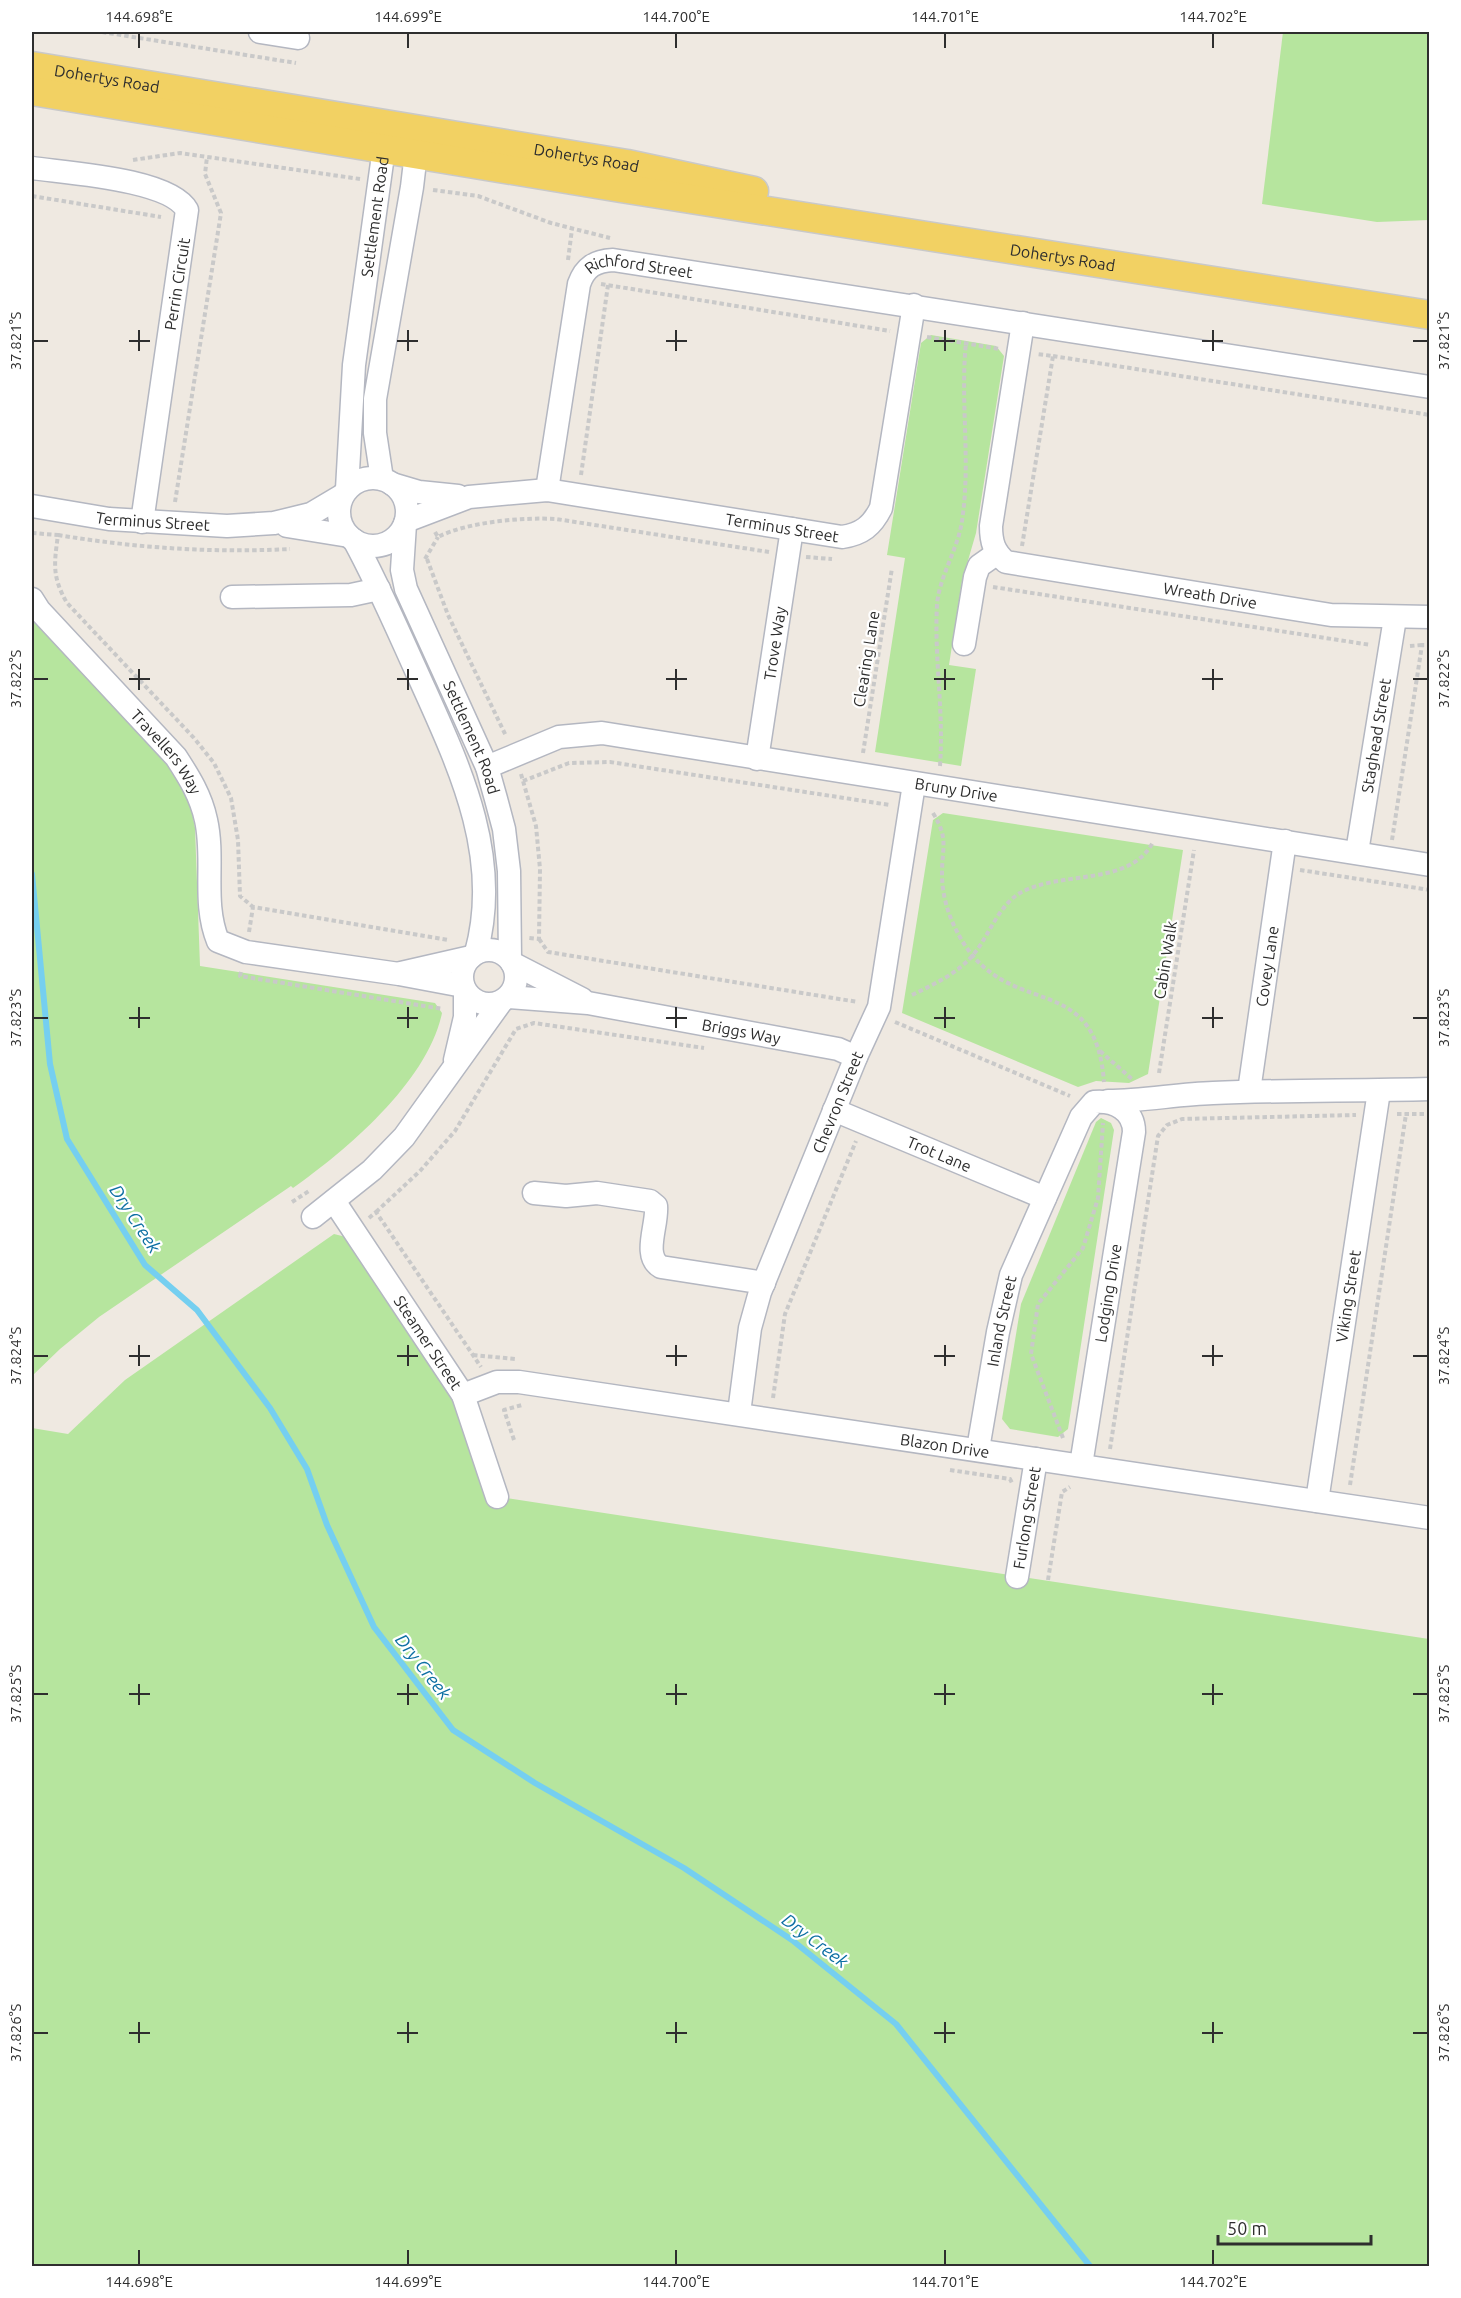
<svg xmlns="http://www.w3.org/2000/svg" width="1461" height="2298" font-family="Ubuntu,sans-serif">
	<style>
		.green { fill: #b6e59e }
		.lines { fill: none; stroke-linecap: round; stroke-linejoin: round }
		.stream { stroke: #75cff0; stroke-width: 6 }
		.minor-casing { stroke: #b4b7c1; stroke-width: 25 }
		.major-casing { stroke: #c9c9c9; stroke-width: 31 }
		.path { stroke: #c9c9c9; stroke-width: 4; stroke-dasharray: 4.5 3; stroke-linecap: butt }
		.minor { stroke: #fff; stroke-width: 22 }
		.major { stroke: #f2d163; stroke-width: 28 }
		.ticks { fill: none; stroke: #2e2e2e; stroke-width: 2 }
		.labels { text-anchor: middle; stroke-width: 4.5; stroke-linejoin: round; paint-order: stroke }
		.street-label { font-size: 16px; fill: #2e2e2e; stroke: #fff }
		.water-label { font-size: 18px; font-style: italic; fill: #0d6fa3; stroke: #fff }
		.neatline { fill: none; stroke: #2e2e2e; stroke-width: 2 }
		.ticks-label { font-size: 15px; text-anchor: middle; fill: #2e2e2e }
	</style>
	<rect width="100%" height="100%" fill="#efe9e1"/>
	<g class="green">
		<polygon points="1283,32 1429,32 1429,220 1377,222 1262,204"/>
		<polygon points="931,335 996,346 1004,356 976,533 962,581 949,665 976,669 961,766 875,752 905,558 887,555 921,343"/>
		<path d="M32 619 178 776 191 807 195 828 200 966 435 1003 442 1013C428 1081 347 1150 293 1188L291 1186 99 1317 60 1349 32 1376Z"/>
		<polygon points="943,813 1183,850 1148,1074 1129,1083 1096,1081 1078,1087 902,1013 933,820"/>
		<polygon points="1101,1118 1111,1123 1114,1130 1068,1429 1058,1437 1010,1429 1002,1419 1021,1304 1096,1122"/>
		<polygon points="334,1234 346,1237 442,1378 457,1409 486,1495 1429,1639 1429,2266 32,2266 32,1428 68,1434 125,1380"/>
	</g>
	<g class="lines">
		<polyline class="stream" points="32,874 50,1064 67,1139 145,1265 197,1310 270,1408 307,1469 327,1525 374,1627 453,1730 535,1783 684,1868 792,1940 896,2024 1090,2266"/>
		<defs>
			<g id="minor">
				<polyline points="260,32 298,38"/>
				<path d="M32 168C67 173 170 179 187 210L142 522"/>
				<path id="s1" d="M1023 323 991 526C991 542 994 552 1006 562L1331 615 1430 617"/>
				<circle cx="373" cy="512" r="34"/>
				<polyline points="392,484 419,492 458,496"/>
				<path id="s2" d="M347 489 354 365 384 148 402 128 416 153 412 187 375 399V433L382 479"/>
				<path id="s3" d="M547 490 579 284C585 267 595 261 613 260L1430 387"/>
				<path id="s4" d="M32 506 109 519 227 526 274 523 311 514 343 495"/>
				<path id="s5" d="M406 521 469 497 547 490 842 537C862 534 872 526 881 508L914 305"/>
				<path id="s6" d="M405 524 402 570 406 589 487 767 496 799 504 829 509 871 510 959"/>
				<polyline points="287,526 349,536"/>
				<path d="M354 540C378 584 398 631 419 677 458 764 503 855 476 953"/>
				<polyline points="232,597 351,595 379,589"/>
				<path id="s7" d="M32 599 39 610 176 757C189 777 201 796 206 820 215 860 202 902 218 941L246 952 399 974 463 986"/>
				<polyline points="964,644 975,577 979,566 996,554"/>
				<path id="s8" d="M757 759 792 529"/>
				<path id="s9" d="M487 767 559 737 602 733 1430 865"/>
				<path id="s10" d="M1357 852 1395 618"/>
				<circle cx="489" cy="977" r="27"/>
				<polyline points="512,963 582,999"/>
				<polyline points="401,973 471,957"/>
				<path id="s11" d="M508 997 588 1003 838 1049 856 1057"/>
				<polyline points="455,1060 465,1017 465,991"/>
				<path id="s12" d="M1249 1091 1285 841"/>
				<path d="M1108 1101C1143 1101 1178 1094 1213 1093 1285 1090 1357 1091 1430 1089"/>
				<path id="s13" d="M834 1110 1045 1198"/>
				<path d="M534 1193 566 1196 597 1193 650 1201 656 1206C658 1225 642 1256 661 1267L764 1283"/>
				<path id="s14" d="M334 1201 463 1395 497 1497"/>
				<polyline points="313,1217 372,1170 404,1137 501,1002"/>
				<path id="s15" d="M463 1395 497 1382H519L1430 1518"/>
				<path id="s16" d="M739 1413 750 1328 760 1292 856 1057 879 1007 914 784"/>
				<path id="s17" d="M978 1449 998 1332 1011 1275 1081 1117 1094 1102C1114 1100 1134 1110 1134 1132L1081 1465"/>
				<path id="s18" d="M1317 1501 1379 1091"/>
				<path id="s19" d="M1017 1577 1036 1459"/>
			</g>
			<g id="major">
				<path id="s20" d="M32 66 627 164 754 191"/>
				<path id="s21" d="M32 91 621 188 1430 315"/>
			</g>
		</defs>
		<use href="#minor" class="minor-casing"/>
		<use href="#major" class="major-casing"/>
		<g class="path">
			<polyline points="102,32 296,63"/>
			<polyline points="133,160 180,153 360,179"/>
			<polyline points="433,190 478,196 551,223 610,238"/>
			<polyline points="32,196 161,217"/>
			<polyline points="568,260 572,229"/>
			<polyline points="601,284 890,331"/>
			<polyline points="927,337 1000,349"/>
			<polyline points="1053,356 1430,415"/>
			<polyline points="581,475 608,285"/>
			<polyline points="175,502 221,213 205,174 207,157"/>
			<path d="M435 532 438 537C467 522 523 517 556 519L769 552"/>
			<path d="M32 533 58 535C54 564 52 577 67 603L194 738 214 763 231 798 238 840 240 896 253 907"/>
			<path d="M58 535C136 548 212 553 290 549"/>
			<polyline points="1022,546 1053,356 1037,354"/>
			<polyline points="806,557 832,559"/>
			<polyline points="425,559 438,537"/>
			<polyline points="427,559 448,615 506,736"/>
			<polyline points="993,587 1371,645"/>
			<polyline points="1410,646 1422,645"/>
			<polyline points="863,753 892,568"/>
			<path d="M940 766C944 711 934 658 937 605 939 577 958 549 962 521 971 462 960 402 966 342"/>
			<polyline points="521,774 536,826 540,869 539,939 529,938"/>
			<polyline points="523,781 569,763 610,762 890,805"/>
			<path d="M933 813C949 839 942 847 942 874 942 903 954 932 972 955 1022 1015 1096 976 1104 1082"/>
			<polyline points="1392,840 1422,645 1430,645"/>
			<polyline points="1300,870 1430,890"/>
			<polyline points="249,932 253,907 448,940"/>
			<polyline points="539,939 548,952 858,1002"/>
			<polyline points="241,972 240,976 443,1009"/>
			<path d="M912 995C934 984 957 974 973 955 989 936 998 906 1020 893 1060 870 1130 887 1153 842"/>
			<polyline points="895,1022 1070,1096"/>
			<polyline points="1100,1051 1133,1080"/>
			<polyline points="1159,1073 1194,850"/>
			<polyline points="1397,1114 1430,1114"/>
			<polyline points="292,1202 309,1191"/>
			<polyline points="376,1212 420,1171 455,1131 516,1029 534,1023 704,1048"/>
			<polyline points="369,1218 376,1212 481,1367"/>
			<polyline points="473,1355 515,1359"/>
			<polyline points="773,1398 785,1314 856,1141"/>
			<polyline points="1063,1438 1031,1354 1038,1304 1083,1248 1098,1198 1103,1123"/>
			<polyline points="514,1440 504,1410 522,1405"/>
			<polyline points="1110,1449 1158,1136 1167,1125 1182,1119 1356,1115"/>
			<polyline points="950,1470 1010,1479 1012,1483"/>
			<polyline points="1350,1485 1406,1114"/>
			<polyline points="1048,1580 1062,1492 1070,1487"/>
		</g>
		<use href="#minor" class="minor"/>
		<use href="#major" class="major"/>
	</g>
	<path class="ticks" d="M139 33V48M408 33V48M676 33V48M945 33V48M1213 33V48M139 330V351M408 330V351M676 330V351M945 330V351M1213 330V351M33 341H48M129 341H150M397 341H418M666 341H687M934 341H955M1202 341H1223M1413 341H1428M139 669V690M408 669V690M676 669V690M945 669V690M1213 669V690M33 679H48M129 679H150M397 679H418M666 679H687M934 679H955M1202 679H1223M1413 679H1428M139 1007V1028M408 1007V1028M676 1007V1028M945 1007V1028M1213 1007V1028M33 1018H48M129 1018H150M397 1018H418M666 1018H687M934 1018H955M1202 1018H1223M1413 1018H1428M139 1345V1366M408 1345V1366M676 1345V1366M945 1345V1366M1213 1345V1366M33 1356H48M129 1356H150M397 1356H418M666 1356H687M934 1356H955M1202 1356H1223M1413 1356H1428M139 1684V1705M408 1684V1705M676 1684V1705M945 1684V1705M1213 1684V1705M33 1694H48M129 1694H150M397 1694H418M666 1694H687M934 1694H955M1202 1694H1223M1413 1694H1428M139 2022V2043M408 2022V2043M676 2022V2043M945 2022V2043M1213 2022V2043M33 2033H48M129 2033H150M397 2033H418M666 2033H687M934 2033H955M1202 2033H1223M1413 2033H1428M139 2250V2265M408 2250V2265M676 2250V2265M945 2250V2265M1213 2250V2265"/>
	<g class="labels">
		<g class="street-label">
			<text dy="6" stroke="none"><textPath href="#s20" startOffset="76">Dohertys Road</textPath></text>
			<text dy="6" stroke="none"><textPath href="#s20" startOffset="562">Dohertys Road</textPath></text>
			<text dy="6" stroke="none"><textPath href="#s2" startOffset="274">Settlement Road</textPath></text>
			<text dy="6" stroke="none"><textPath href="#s21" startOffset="1044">Dohertys Road</textPath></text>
			<text dy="6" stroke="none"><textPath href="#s3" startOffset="279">Richford Street</textPath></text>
			<text transform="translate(177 284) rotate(-81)" y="6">Perrin Circuit</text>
			<text dy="6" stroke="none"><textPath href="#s4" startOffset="122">Terminus Street</textPath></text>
			<text dy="6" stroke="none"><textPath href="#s5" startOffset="384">Terminus Street</textPath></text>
			<text dy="6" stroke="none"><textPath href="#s1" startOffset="453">Wreath Drive</textPath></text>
			<text dy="6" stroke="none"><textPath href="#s8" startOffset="117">Trove Way</textPath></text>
			<text transform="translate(866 659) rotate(-81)" y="6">Clearing Lane</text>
			<text dy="6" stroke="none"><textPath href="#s10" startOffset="118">Staghead Street</textPath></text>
			<text dy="6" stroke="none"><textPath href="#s6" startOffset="228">Settlement Road</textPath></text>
			<text dy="6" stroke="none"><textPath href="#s7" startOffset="204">Travellers Way</textPath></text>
			<text dy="6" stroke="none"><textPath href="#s9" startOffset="480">Bruny Drive</textPath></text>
			<text transform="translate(1165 960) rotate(-81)" y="6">Cabin Walk</text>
			<text dy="6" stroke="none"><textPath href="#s12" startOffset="126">Covey Lane</textPath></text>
			<text dy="6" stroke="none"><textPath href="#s11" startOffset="236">Briggs Way</textPath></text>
			<text dy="6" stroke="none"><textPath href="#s16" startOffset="328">Chevron Street</textPath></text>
			<text dy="6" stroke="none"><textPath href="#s13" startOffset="114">Trot Lane</textPath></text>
			<text transform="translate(1108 1293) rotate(-81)" y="6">Lodging Drive</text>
			<text dy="6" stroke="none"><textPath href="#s18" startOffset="207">Viking Street</textPath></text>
			<text dy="6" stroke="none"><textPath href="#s17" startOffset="130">Inland Street</textPath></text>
			<text dy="6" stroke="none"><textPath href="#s14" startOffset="170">Steamer Street</textPath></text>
			<text dy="6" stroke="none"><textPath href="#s15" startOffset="489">Blazon Drive</textPath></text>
			<text dy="6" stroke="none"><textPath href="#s19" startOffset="60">Furlong Street</textPath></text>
		</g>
		<g class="water-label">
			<text transform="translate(135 1219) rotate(57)" y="6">Dry Creek</text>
			<text transform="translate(423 1667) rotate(52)" y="6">Dry Creek</text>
			<text transform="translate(815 1941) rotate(37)" y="6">Dry Creek</text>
		</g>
	</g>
	<rect width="1461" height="2298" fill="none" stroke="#ffffff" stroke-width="66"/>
	<path d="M1218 2235v9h153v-9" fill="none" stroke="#2e2e2e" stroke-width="3"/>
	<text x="1227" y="2235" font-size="18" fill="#2e2e2e" stroke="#ffffff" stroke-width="4.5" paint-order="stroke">50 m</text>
	<rect x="33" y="33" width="1395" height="2232" class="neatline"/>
	<g class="ticks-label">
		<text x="139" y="22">144.698°E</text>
		<text x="408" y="22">144.699°E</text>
		<text x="676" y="22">144.700°E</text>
		<text x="945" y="22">144.701°E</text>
		<text x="1213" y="22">144.702°E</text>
		<text transform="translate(16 341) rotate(-90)" y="5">37.821°S</text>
		<text transform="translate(1444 341) rotate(-90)" y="5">37.821°S</text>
		<text transform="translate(16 679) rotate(-90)" y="5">37.822°S</text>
		<text transform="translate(1444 679) rotate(-90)" y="5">37.822°S</text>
		<text transform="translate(16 1018) rotate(-90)" y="5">37.823°S</text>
		<text transform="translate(1444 1018) rotate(-90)" y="5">37.823°S</text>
		<text transform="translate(16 1356) rotate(-90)" y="5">37.824°S</text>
		<text transform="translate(1444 1356) rotate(-90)" y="5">37.824°S</text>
		<text transform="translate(16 1694) rotate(-90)" y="5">37.825°S</text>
		<text transform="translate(1444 1694) rotate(-90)" y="5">37.825°S</text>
		<text transform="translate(16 2033) rotate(-90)" y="5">37.826°S</text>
		<text transform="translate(1444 2033) rotate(-90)" y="5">37.826°S</text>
		<text x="139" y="2287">144.698°E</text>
		<text x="408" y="2287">144.699°E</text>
		<text x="676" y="2287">144.700°E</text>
		<text x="945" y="2287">144.701°E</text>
		<text x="1213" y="2287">144.702°E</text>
	</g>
</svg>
